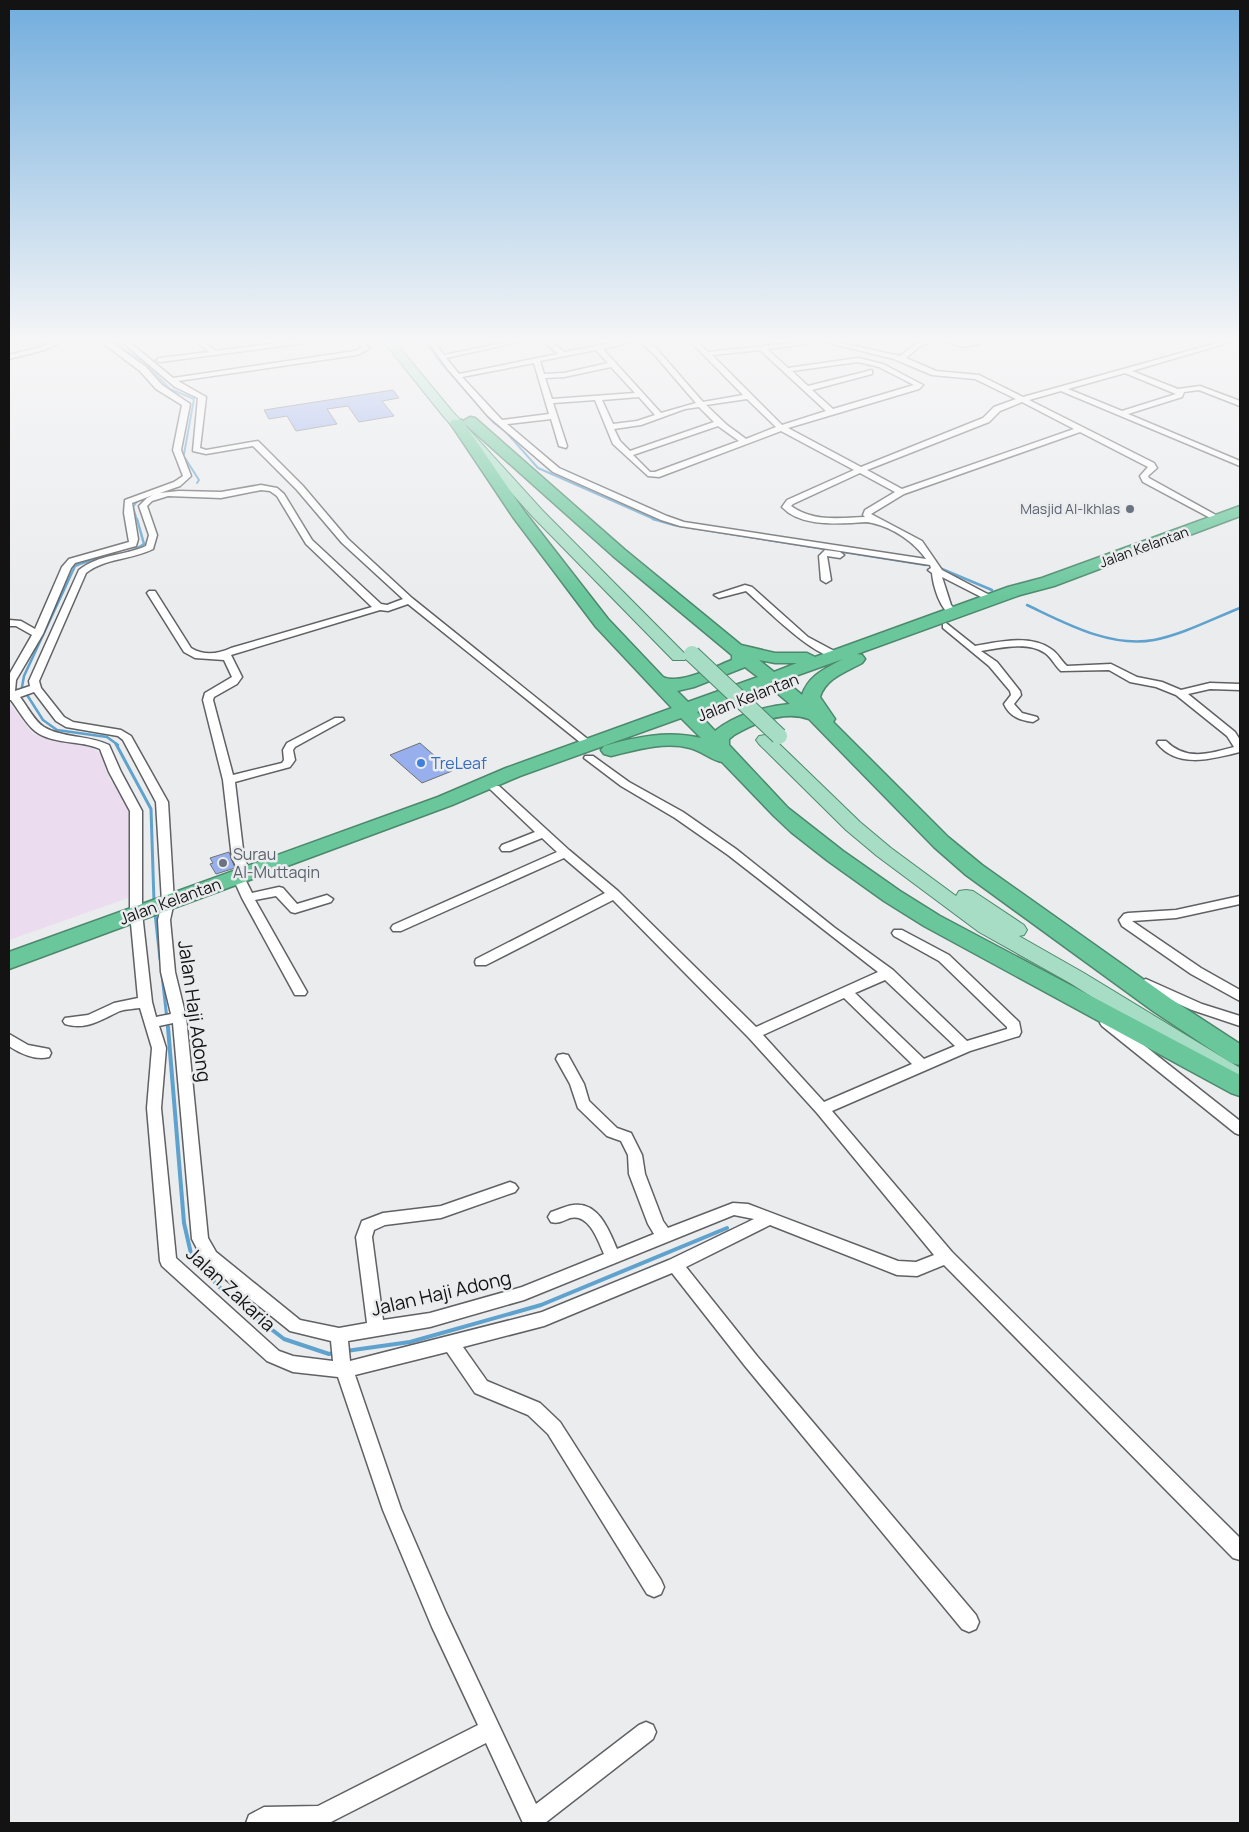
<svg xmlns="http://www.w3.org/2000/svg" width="1249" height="1832" font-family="Manrope,sans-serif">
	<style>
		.education { fill: #ebdcef }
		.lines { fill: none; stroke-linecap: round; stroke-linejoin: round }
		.stream-far3 { stroke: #5fa2cd; stroke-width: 2 }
		.stream-far2 { stroke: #5fa2cd; stroke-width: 2.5 }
		.stream-far1 { stroke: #5fa2cd; stroke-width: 3 }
		.stream { stroke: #5fa2cd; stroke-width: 4 }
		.building { fill: #98afee; stroke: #707173 }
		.street-casing { stroke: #606164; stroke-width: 3 }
		.primary-casing { stroke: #4c886c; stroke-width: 2 }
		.highway-casing { stroke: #4c886c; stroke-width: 3 }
		.street { fill: #fff; fill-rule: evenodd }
		.primary { fill: #a6ddc4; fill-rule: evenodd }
		.highway { fill: #6ac79c; fill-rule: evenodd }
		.primary-bridge-casing { stroke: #4c886c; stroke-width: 18; stroke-linecap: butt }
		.primary-bridge { stroke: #a6ddc4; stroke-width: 16 }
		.worship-dot { fill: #6b7280; stroke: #ebecee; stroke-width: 2 }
		.shop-dot { fill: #3f7fe0; stroke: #ebecee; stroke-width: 2 }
		.labels { text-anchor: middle; stroke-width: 5; stroke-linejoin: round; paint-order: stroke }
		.far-worship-label { font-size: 14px; fill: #5b616d; stroke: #ebecee; text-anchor: end }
		.far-street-label { font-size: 14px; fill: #131314; stroke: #ebecee }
		.street-label { font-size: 16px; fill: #131314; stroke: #ebecee }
		.shop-label { font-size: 16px; fill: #366cbe; stroke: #ebecee; text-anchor: start }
		.worship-label { font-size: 16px; fill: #5b616d; stroke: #ebecee; text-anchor: start }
		.near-street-label { font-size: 19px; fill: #131314; stroke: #ebecee }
	</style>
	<rect width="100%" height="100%" fill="#ebecee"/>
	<polygon class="education" points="9,703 33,734 93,748 101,754 109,778 129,809 128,898 9,940"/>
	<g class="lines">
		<g class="stream-far3">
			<polyline points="114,341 118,346 144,362 170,389 194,399 184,454"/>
			<polyline points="425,341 441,363 494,423 505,431 538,468 656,520"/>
			<polyline points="185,458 199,480 197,483"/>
			<polyline points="158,493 172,490"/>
			<polyline points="137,520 133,507 138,500"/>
		</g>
		<g class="stream-far2">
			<polyline points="653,519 674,525 926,565"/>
			<polyline points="942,569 992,590"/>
			<path d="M1027 605C1065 623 1110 648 1154 640 1184 634 1212 619 1240 608"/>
			<path d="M118 745 107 737 57 730 43 720 22 687 24 676 75 566C96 556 125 558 144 544L137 519"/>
		</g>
		<g class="stream-far1">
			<polyline points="116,744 151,809 154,902"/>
			<polyline points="155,913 160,959"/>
			<polyline points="162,975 168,1028"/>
		</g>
		<g class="stream">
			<polyline points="168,1027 184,1223 192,1258 226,1294 284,1339 329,1354 335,1353"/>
			<polyline points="346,1351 410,1342 541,1305 727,1228"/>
		</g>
	</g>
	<g class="building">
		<polygon points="393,390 399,398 382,401 394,416 359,422 348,406 327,409 337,424 296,431 287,416 269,419 264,410"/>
		<polygon points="420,743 452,771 422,783 390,755"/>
		<polygon points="229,852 235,868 216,874 210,864 213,863 210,858"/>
	</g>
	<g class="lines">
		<defs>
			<g id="street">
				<polygon points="56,341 64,341 44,350 9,359 9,355 40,347"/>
				<path d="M103 341H109L146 367 162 385 190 404 181 450 191 476 180 486 160 493 179 491 221 492 261 485 277 488 284 494 312 540 381 604 387 605 403 599 342 543 297 490 253 446 206 454 193 451 198 398 175 387 121 341H128L173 378 355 351 362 348 357 341H363L369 349 357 355 178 381 206 397 200 448 206 450 258 441 303 486 348 539 412 598 595 745 590 748 586 747 408 604 388 611 380 610 231 655 242 677 237 684 214 697 213 700 233 775 282 763 284 760 283 750 287 743 335 718H343L344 720 295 747 293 750 295 760 290 767 235 782 244 858 251 873 249 876 244 877 252 893 279 887 283 888 297 904 327 895 333 899 331 902 295 913 291 912 276 896 255 900 307 992 305 995H295L242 898 232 876 234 873 239 872 232 858 223 780 203 700 205 693 232 677 224 660 195 658 184 652 147 593 149 591H155L191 648C204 656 218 654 231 648L372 607 306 544 277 496 270 491 261 490 221 498 168 496 152 501 147 506 157 535 153 549C131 560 105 558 86 573L39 681 41 688 64 717 73 722 121 730 131 736 168 802 174 902 170 920 175 972 186 1017 208 1238 216 1252 300 1320 339 1328 367 1323 356 1237 362 1221 383 1213 441 1206 510 1182 515 1184 518 1188 515 1192 441 1218 385 1225 374 1230 372 1237 383 1320 430 1313 522 1287 604 1254C598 1240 589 1213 570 1218 563 1221 558 1224 551 1222L548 1217 551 1212C558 1210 565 1206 573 1205 598 1201 609 1230 617 1249L654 1234 648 1224 629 1174 628 1155 621 1141 607 1136 578 1108 570 1084 556 1059 558 1055 563 1054 568 1055 584 1084 589 1101 617 1128 631 1133 642 1155 645 1174 663 1221 668 1228 733 1203 748 1204 898 1261 916 1262 934 1255 817 1113 749 1038 613 900 486 965H476L475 962 476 959 605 893 564 858 401 931H393L391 928 393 925 557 852 542 838 510 851H502L500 848 502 845 535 832 491 790 489 788 491 786H499L569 850 618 891 756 1027 878 972 728 855 675 818 621 786 584 758 585 756H593L629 782 683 812 736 849 835 928 893 970 967 1041 1007 1029V1027L939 961 894 936 892 933 894 930H902L949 955 1019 1022 1021 1032 1019 1036 970 1051 832 1111 952 1252 1240 1538V1560L1233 1558 944 1265 917 1276 897 1275 770 1225 686 1267 757 1356 976 1615 979 1622 976 1629 969 1632 962 1629 745 1366 672 1273 544 1326 463 1347 487 1381 540 1403 560 1422 661 1580 664 1587 661 1594 654 1597 647 1594 548 1434 528 1415 475 1393 447 1352 355 1375 401 1509 446 1613 536 1804 639 1725 646 1722 653 1725 656 1732 653 1739 545 1823H523L486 1743 329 1823H246L249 1815 264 1807 318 1806 478 1725 432 1627 383 1510 338 1377 293 1372 267 1361 162 1266 160 1261 147 1108 152 1048 140 1008C133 1009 126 1009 120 1011 102 1019 86 1031 65 1024L63 1021 65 1018 88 1015 114 1003 138 998 130 913V811L109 772 100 749C81 740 53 745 35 731 26 724 18 709 11 700H9V675L32 635 16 626H9V620L21 621 35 629 62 567 69 559 129 542 124 513 125 500 174 482 183 476 173 450 182 405 156 389 140 371 108 347ZM153 495 147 498 139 506 149 535 146 546C124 556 99 554 79 570L29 681 30 686 15 691 16 680 43 634 71 568 75 563 136 546 138 539 132 503ZM34 692 56 721 66 727 118 736 123 740 156 802 162 902 158 920 161 972 171 1014 156 1017 152 1002 142 913V811L121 772 109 745C88 735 62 738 44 727 35 722 27 706 20 697ZM885 980 955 1046 924 1059 855 993ZM844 998 912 1064 824 1102 763 1035ZM173 1023 192 1239 204 1262 290 1331 331 1341 333 1361 293 1356 279 1351 176 1258 161 1108 166 1048 159 1026ZM734 1215 754 1219 669 1260 542 1312 350 1361 348 1341 430 1327 524 1300Z"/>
				<polygon points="196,341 203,341 216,351 291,341 308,341 305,343 160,362 156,360 160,358 209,352"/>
				<path d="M428 341H434L444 355 512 341H524L446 358 459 374 558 354 543 341H550L564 352 623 341H635L603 349 661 413 696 403 653 353 639 341H646L655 347 703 402 743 395 690 341H697L708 352 809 341 808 343 806 344 767 349 788 368 858 358 883 364 923 385 919 389 788 428 861 467 983 418 994 407 1016 399 975 379 932 375 894 359 821 341H832L900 356 916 344 933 341 920 346 906 358 936 371 979 375 1023 397 1224 341H1234L1132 371 1178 389 1200 386 1240 401V406L1199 390 1184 392 1182 397 1128 414 1240 461V466L1061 391 1029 400 1154 463 1157 468 1148 476 1149 478 1223 519 1216 521 1143 482 1140 476 1148 467 1080 432 904 494 871 514 922 541 942 570 997 599 995 601H989L942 577 951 605 958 613 953 616C940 611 933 585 932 573L928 570 931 568 930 565 680 526 661 520 553 472 488 416 446 367ZM596 350 608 363 564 373 544 374 540 361ZM760 350 826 411 782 425 712 355ZM858 362 879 367 914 385 833 409 812 390 872 374V370L808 386 792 371ZM534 363 549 414 502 420 462 377ZM611 367 635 393 552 399 545 378 564 377ZM1125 373 1176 394 1122 411 1068 389ZM639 397 655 415 637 421 613 424 602 400ZM747 399 776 427 746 439 727 425 706 405ZM595 400 613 444 648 476 659 477 781 431 854 470 787 500 782 507C799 525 829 524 852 523 858 523 866 521 872 523 894 528 914 542 926 559L684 522 667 516 559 468 507 424 551 419 559 446 566 448 567 446 553 403ZM1022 402 1074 429 902 489 867 470 989 422 1000 411ZM699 407 714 422 630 451 620 441 614 429 641 425 685 409ZM718 426 739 441 655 472H650L633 455ZM860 473 895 492 865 510 863 515 865 517C839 518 813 522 791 506L793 504Z"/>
				<polygon points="943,341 964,343 990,341 964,347"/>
				<polygon points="825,550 840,552 844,555 840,558 827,556 831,580 826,583 821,580 819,556"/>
				<path d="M745 585 752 587 808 637 838 653V657C817 661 762 605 746 591L719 598 714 595Z"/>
				<path d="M946 623 975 646C998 642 1030 634 1051 649 1058 653 1061 661 1067 666L1111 664 1137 677 1162 682 1181 690 1210 683 1240 684V690L1210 689 1188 694 1235 732 1240 740V752C1212 759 1177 769 1157 743L1158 741H1166C1186 761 1208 754 1234 747L1227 736 1176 695 1156 687 1130 682 1109 670 1061 671C1055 666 1052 658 1045 653 1028 641 1000 648 981 651L997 662 1020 691 1021 695 1014 704 1022 713 1037 717 1038 719 1033 722C1020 720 1010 717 1004 704L1011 695 1010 691 989 666 943 628V624Z"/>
				<polygon points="1240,896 1240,904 1176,918 1132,921 1201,968 1240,990 1240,1001 1191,974 1122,926 1119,920 1124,914 1128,913 1176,910"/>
				<polygon points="1146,979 1202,1004 1240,1016 1240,1026 1192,1010 1141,987 1139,984 1141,981"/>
				<polygon points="1107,1018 1112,1020 1240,1121 1240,1135 1235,1133 1102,1026 1100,1023 1102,1020"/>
				<path d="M9 1034 28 1045 49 1049 51 1053 49 1057C36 1061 19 1053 9 1046Z"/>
			</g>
			<g id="primary">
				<polygon points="383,341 394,341 452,411 543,511 685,654 687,657 685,660 673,660 533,517 444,417"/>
				<polygon points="765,735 771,736 860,822 891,848 956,896 959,891 966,890 973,891 1024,925 1027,930 1024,935 1019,936 1084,973 1240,1068 1240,1087 1232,1085 1070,983 979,932 877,856 846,830 759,744 756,740 759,736"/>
			</g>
			<path id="highway" d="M470 417 475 418 625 550 741 645 775 653H807L815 657 1008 587 1042 578 1240 506V516L1054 586 1020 595 857 654 862 655 865 659 862 663C846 672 826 678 820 697L835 719 833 722 948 837 982 865 1171 999 1240 1044V1065L1231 1063 1153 1011 966 875 934 847 809 719C784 710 756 722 734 735L729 739V745L788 808 843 851 900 891 940 916 1240 1075V1096L1231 1093 924 926 884 901 828 861 791 832 774 816 722 762C711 760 702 751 690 748 664 741 636 750 611 756L604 754 601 750 604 746C636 737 667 730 701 738L681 718 520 776 452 805 9 969V952L438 797 506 768 672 708 596 627 513 517 450 423 452 420H462L524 511 608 619 663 677C680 685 714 667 732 660V655L613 556 465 424 463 421ZM843 659C825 669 809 675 802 695L784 680ZM759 660 775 663H797L774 672ZM745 667 758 677 688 702 677 691 694 687ZM769 686 790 704C765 706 735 715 715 731L697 712Z"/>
		</defs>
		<use href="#street" class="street-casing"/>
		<use href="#primary" class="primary-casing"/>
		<use href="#highway" class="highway-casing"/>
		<use href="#street" class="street"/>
		<use href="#primary" class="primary"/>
		<use href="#highway" class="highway"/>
		<defs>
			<polyline id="primary-bridge" points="692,654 779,736"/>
		</defs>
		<use href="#primary-bridge" class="primary-bridge-casing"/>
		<use href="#primary-bridge" class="primary-bridge"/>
	</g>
	<linearGradient id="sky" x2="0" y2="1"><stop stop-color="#71addd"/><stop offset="0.57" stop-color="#f6f6f7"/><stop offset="1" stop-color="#f6f6f7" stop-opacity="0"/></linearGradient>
	<rect width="1249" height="597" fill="url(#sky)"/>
	<g class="worship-dot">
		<circle cx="1130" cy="509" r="5"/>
		<circle cx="223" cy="863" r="5"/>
	</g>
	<circle class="shop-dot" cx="421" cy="763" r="5"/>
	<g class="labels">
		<g class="far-worship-label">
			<text x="1120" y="514">Masjid Al-Ikhlas</text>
		</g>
		<g class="far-street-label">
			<text transform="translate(1144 547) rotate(-20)" y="5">Jalan Kelantan</text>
		</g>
		<g class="street-label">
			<text transform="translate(748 697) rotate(-21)" y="6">Jalan Kelantan</text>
			<text transform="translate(170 901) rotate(-20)" y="6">Jalan Kelantan</text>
		</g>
		<g class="shop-label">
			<text x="431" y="769">TreLeaf</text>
		</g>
		<g class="worship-label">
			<text x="233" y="860">Surau<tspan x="233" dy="18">Al-Muttaqin</tspan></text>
		</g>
		<g class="near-street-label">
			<text transform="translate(195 1011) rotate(82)" y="7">Jalan Haji Adong</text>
			<text transform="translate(231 1289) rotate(43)" y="7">Jalan Zakaria</text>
			<text transform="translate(441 1293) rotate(-13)" y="7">Jalan Haji Adong</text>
		</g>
	</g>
	<rect width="1249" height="1832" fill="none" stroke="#131314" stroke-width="20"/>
</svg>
